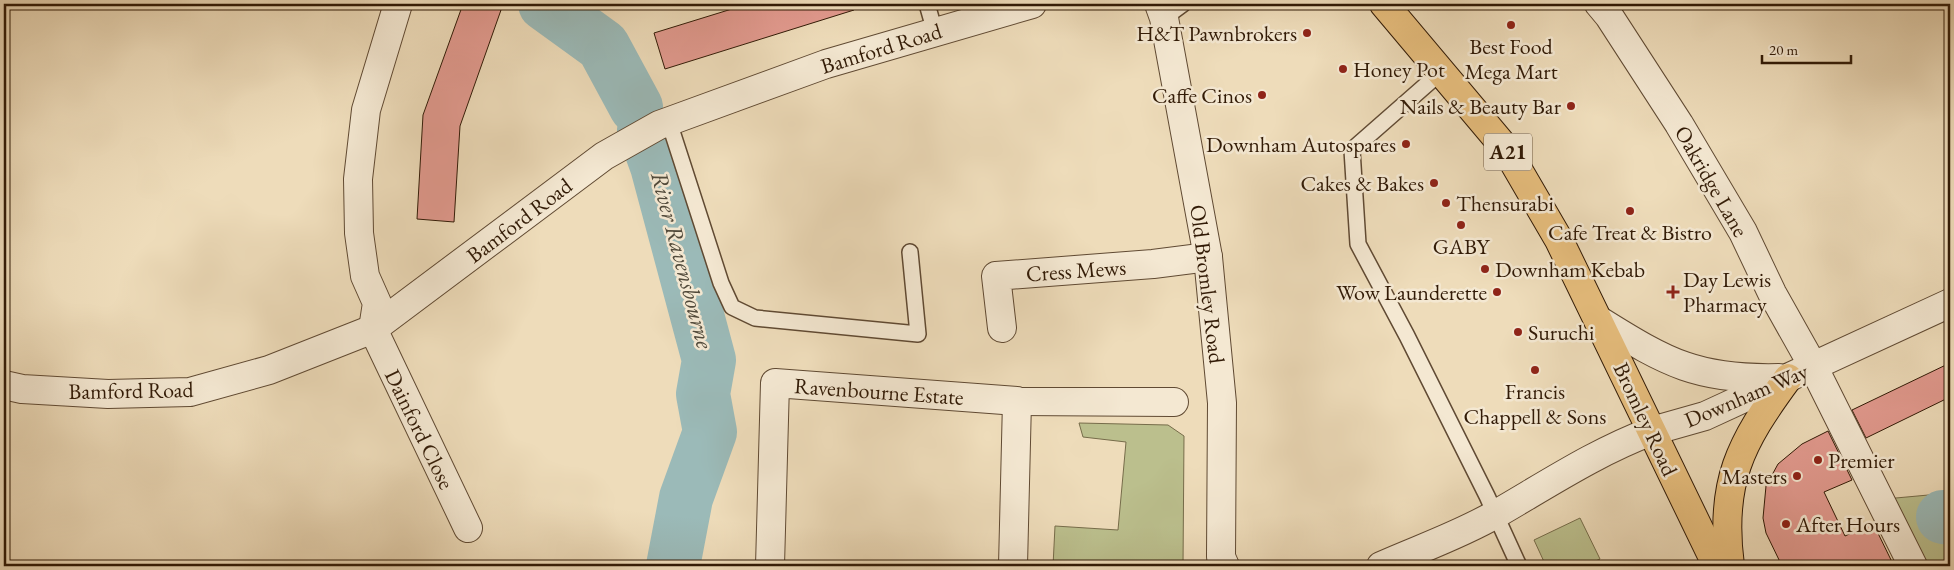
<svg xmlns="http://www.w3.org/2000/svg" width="1954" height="570" font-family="'EB Garamond',serif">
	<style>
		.green { fill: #bbbf8d; stroke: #766c4a }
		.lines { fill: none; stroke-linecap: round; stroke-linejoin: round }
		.river { stroke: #9bbab8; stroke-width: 54 }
		.building { fill: #e29a8f; stroke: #311a06 }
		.service-casing { stroke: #604a33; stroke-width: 18 }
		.minor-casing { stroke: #604a33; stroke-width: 30 }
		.tertiary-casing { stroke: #604a33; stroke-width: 30 }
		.primary-casing { stroke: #311a06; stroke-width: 30 }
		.service { stroke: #f4e8d2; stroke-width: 15 }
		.minor { stroke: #f4e8d2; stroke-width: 28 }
		.tertiary { stroke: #f4e8d2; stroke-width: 28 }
		.primary { stroke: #e7be7d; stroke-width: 28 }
		.poi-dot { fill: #8f2418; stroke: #f4e8d2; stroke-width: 2 }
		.labels { text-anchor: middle; stroke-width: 5; stroke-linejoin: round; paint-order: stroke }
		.shield { fill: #f4e8d2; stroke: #6c5843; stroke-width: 1 }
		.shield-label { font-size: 21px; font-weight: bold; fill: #311a06 }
		.poi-label { font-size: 22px; fill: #311a06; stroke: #f4e8d2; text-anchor: end }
		.street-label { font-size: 22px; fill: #311a06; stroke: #f4e8d2 }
		.water-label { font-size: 24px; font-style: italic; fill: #514a3b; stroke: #f4e8d2 }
	</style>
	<rect width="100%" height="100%" fill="#eedcba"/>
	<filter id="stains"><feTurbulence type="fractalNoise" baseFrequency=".004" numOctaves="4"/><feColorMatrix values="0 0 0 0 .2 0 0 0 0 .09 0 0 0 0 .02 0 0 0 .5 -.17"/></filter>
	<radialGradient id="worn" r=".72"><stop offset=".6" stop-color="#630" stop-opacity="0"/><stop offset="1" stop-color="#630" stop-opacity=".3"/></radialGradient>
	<g class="green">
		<polygon points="1079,423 1168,425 1184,436 1183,566 1053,566 1055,526 1118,530 1126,442 1083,437"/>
		<polygon points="1950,493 1950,566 1919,566 1885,499"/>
		<polygon points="1580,518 1600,559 1585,566 1546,566 1534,540"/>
	</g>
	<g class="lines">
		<g class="river">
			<polyline points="545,4 603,46 636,107"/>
			<polyline points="644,130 657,166 709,360 703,394 710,432 686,498 673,566"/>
			<polyline points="1943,517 1950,518"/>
		</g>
	</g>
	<g class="building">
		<polygon points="463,4 483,4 501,10 460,126 454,222 417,219 423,115"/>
		<polygon points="748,4 854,4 854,10 665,69 654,33"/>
		<polygon points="1950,363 1950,397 1866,438 1852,410"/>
		<polygon points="1828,431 1852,480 1824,492 1845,536 1873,523 1894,566 1782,566 1766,533 1763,518 1766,486 1778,464 1802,444"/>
	</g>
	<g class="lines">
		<defs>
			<g id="service">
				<polyline points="927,4 935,32"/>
				<polyline points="1164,18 1183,4"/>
				<polyline points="1442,71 1352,150 1358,244 1407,336 1487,496 1519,566"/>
				<polyline points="669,122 721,283 732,307 755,318 918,334 910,252"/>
			</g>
			<g id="minor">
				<polyline points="1159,4 1164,18 1208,257 1222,403 1221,557 1225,566"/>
				<polyline points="1599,4 1609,16 1679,124 1743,232 1772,293 1813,366 1913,566"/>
				<polyline points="1002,328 996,276 1153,264 1208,257"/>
				<polyline points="373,329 377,303 365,276 359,233 358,179 366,110 398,4"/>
				<polyline points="373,329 468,528"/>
				<polyline points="4,385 22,389 108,394 190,392 269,370 373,329 604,156 659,125 826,64 1032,4"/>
				<polyline points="770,566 775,383 1017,401 1174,402"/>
				<polyline points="1013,566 1017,401"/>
				<path d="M1381 566C1419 549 1460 535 1496 514 1548 484 1596 452 1652 431"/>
			</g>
			<g id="tertiary">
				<path d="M1600 321C1667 363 1698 380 1779 378"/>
				<polyline points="1652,431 1705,416 1950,303"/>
			</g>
			<g id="primary">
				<polyline points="1384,4 1506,149 1559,240 1717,566"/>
				<path d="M1730 566C1719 483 1740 443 1788 378"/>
			</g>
		</defs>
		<use href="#service" class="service-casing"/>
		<use href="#minor" class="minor-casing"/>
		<use href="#tertiary" class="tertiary-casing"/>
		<use href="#primary" class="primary-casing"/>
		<use href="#service" class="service"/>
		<use href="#minor" class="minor"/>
		<use href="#tertiary" class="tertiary"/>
		<use href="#primary" class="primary"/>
	</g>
	<g class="poi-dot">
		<circle cx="1511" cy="25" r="5"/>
		<circle cx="1307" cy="33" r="5"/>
		<circle cx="1343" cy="69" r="5"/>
		<circle cx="1262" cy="95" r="5"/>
		<circle cx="1571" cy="106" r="5"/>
		<circle cx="1406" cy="144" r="5"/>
		<circle cx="1434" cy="183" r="5"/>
		<circle cx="1446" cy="203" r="5"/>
		<circle cx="1630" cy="211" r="5"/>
		<circle cx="1461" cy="225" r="5"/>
		<circle cx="1485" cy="269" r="5"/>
		<circle cx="1497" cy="292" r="5"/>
		<path d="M1670.5 284.5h5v5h5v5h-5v5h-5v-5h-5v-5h5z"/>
		<circle cx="1518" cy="332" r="5"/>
		<circle cx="1535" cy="370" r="5"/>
		<circle cx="1818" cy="460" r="5"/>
		<circle cx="1797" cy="476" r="5"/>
		<circle cx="1786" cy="524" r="5"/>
	</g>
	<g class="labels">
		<rect class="shield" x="1484" y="133.5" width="48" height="37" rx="4"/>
		<g class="shield-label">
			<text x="1508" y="159">A21</text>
		</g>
		<g class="poi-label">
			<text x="1297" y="41">H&amp;T Pawnbrokers</text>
			<text x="1511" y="54" text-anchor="middle">Best Food<tspan x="1511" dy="25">Mega Mart</tspan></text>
			<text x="1353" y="77" text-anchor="start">Honey Pot</text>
			<text x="1252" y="103">Caffe Cinos</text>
			<text x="1561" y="114">Nails &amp; Beauty Bar</text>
			<text x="1396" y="152">Downham Autospares</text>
			<text x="1424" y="191">Cakes &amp; Bakes</text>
			<text x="1456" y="211" text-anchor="start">Thensurabi</text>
			<text x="1630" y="240" text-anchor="middle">Cafe Treat &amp; Bistro</text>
			<text x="1461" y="254" text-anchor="middle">GABY</text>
			<text x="1495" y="277" text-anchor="start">Downham Kebab</text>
			<text x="1683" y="287" text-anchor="start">Day Lewis<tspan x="1683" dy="25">Pharmacy</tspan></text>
			<text x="1487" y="300">Wow Launderette</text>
			<text x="1528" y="340" text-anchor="start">Suruchi</text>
			<text x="1535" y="399" text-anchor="middle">Francis<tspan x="1535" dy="25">Chappell &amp; Sons</tspan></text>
			<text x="1828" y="468" text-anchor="start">Premier</text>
			<text x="1787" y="484">Masters</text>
			<text x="1796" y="532" text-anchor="start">After Hours</text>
		</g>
		<g class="street-label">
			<text transform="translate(881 48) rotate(-17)" y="8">Bamford Road</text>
			<text transform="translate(1712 181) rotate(60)" y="8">Oakridge Lane</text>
			<text transform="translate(519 220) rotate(-37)" y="8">Bamford Road</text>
			<text transform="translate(1076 270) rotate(-4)" y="8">Cress Mews</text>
			<text transform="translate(1208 284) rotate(83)" y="8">Old Bromley Road</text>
			<text transform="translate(131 390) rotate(-1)" y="8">Bamford Road</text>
			<text transform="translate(879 391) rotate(4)" y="8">Ravenbourne Estate</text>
			<text transform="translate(1746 395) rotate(-23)" y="8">Downham Way</text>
			<text transform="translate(1646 419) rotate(65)" y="8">Bromley Road</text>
			<text transform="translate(420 429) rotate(64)" y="8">Dainford Close</text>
		</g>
		<g class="water-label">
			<text transform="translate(682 260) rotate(75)" y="8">River Ravensbourne</text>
		</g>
	</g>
	<rect width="1954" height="570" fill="none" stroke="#eedcba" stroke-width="20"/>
	<rect x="5" y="5" width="1944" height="560" fill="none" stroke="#311a06" stroke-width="2.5"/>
	<rect x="10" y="10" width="1934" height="550" fill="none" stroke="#311a06"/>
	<path d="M1762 55v8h89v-8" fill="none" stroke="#311a06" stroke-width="2.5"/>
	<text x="1769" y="55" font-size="15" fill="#311a06" stroke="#f4e8d2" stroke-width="4" paint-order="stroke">20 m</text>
	<rect width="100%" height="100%" filter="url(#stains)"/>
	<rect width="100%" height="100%" fill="url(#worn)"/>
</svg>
